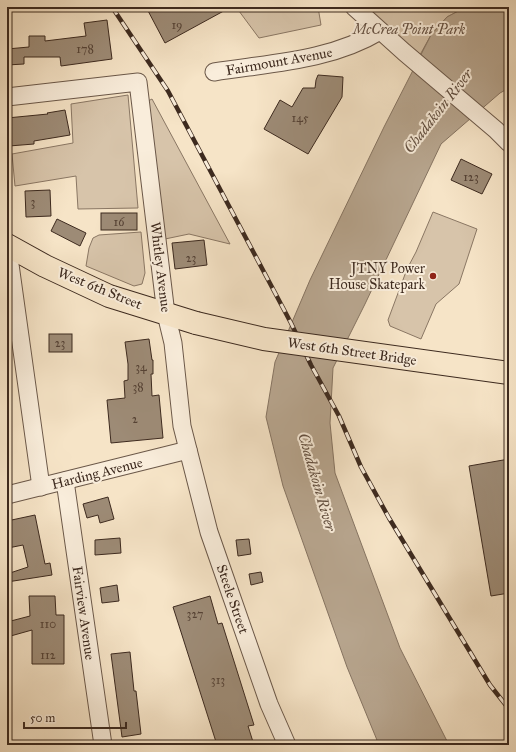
<svg xmlns="http://www.w3.org/2000/svg" width="516" height="752" font-family="'IM FELL Great Primer',serif">
	<style>
		.green { fill: #d7c4aa; stroke: #8a7764 }
		.water { fill: #b7a58e; stroke: #867462 }
		.building { fill: #9d8b76; stroke: #3d2a1f }
		.lines { fill: none; stroke-linecap: round; stroke-linejoin: round }
		.minor-casing { stroke: #6b5849; stroke-width: 19 }
		.major-casing { stroke: #3d2a1f; stroke-width: 24 }
		.minor { stroke: #f9eddb; stroke-width: 17 }
		.major { stroke: #f6e4c7; stroke-width: 22 }
		.rail-casing { stroke: #3d2a1f; stroke-width: 4.5 }
		.rail { stroke: #f9eddb; stroke-width: 3; stroke-dasharray: 9; stroke-linecap: butt }
		.major-bridge-casing { stroke: #3d2a1f; stroke-width: 24; stroke-linecap: butt }
		.major-bridge { stroke: #f6e4c7; stroke-width: 22 }
		.poi-dot { fill: #8f2418; stroke: #f9eddb; stroke-width: 1.5 }
		.labels { text-anchor: middle; stroke-width: 4; stroke-linejoin: round; paint-order: stroke }
		.number-label { font-size: 12px; fill: #554235 }
		.park-label { font-size: 14px; font-style: italic; fill: #645042; stroke: #f9eddb }
		.street-label { font-size: 14px; fill: #3d2a1f; stroke: #f9eddb }
		.poi-label { font-size: 14px; fill: #3d2a1f; stroke: #f9eddb; text-anchor: end }
		.water-label { font-size: 15px; font-style: italic; fill: #624f40; stroke: #f9eddb }
	</style>
	<rect width="100%" height="100%" fill="#f6e4c7"/>
	<filter id="stains"><feTurbulence type="fractalNoise" baseFrequency=".005" numOctaves="4"/><feColorMatrix values="0 0 0 0 .2 0 0 0 0 .09 0 0 0 0 .02 0 0 0 .5 -.17"/></filter>
	<radialGradient id="worn" r=".72"><stop offset=".6" stop-color="#630" stop-opacity="0"/><stop offset="1" stop-color="#630" stop-opacity=".3"/></radialGradient>
	<g class="green">
		<polygon points="236,7 318,7 321,25 259,38"/>
		<polygon points="354,7 466,7 447,17 431,35 416,62"/>
		<polygon points="128,95 138,208 78,209 76,176 15,186 12,154 73,143 71,104"/>
		<polygon points="152,99 230,244 189,234 165,239 144,103"/>
		<polygon points="433,212 477,229 459,284 436,304 421,339 390,326 388,320 407,269 416,252"/>
		<polygon points="141,232 145,273 142,284 134,286 86,266 89,248 93,238 99,235"/>
	</g>
	<polygon class="water" points="466,7 509,7 509,88 500,93 441,144 365,304 333,368 330,423 335,473 400,648 449,745 379,745 347,667 283,486 266,417 275,362 310,280 384,127 431,35 447,17"/>
	<g class="building">
		<polygon points="146,7 231,7 165,43"/>
		<polygon points="107,20 112,59 61,66 60,57 24,57 24,64 7,65 7,49 29,47 29,36 45,36 45,41 86,36 84,23"/>
		<polygon points="318,75 343,77 342,97 308,154 264,129 280,100 292,107 303,88 315,88 316,80"/>
		<polygon points="65,110 70,135 34,141 34,144 9,146 7,118 48,114 47,113"/>
		<polygon points="461,159 492,174 482,194 451,180"/>
		<polygon points="50,190 51,216 26,217 25,191"/>
		<rect x="101" y="213" width="36" height="17"/>
		<polygon points="57,219 86,233 80,246 51,231"/>
		<polygon points="204,240 207,265 175,269 172,243"/>
		<rect x="49" y="334" width="23" height="18"/>
		<polygon points="149,339 152,360 153,360 153,374 151,374 152,396 159,395 163,438 111,443 107,400 125,398 124,381 128,380 128,364 125,342"/>
		<polygon points="509,459 509,593 491,596 469,466"/>
		<polygon points="108,497 114,519 100,523 98,515 87,518 83,504"/>
		<polygon points="35,515 45,564 50,563 52,575 7,582 7,574 28,567 23,545 8,548 7,521"/>
		<polygon points="120,538 121,553 95,555 95,540"/>
		<polygon points="249,539 251,554 238,556 236,540"/>
		<polygon points="261,572 263,582 251,585 249,574"/>
		<polygon points="117,585 119,601 102,603 100,588"/>
		<polygon points="29,596 55,596 56,615 64,615 64,664 32,664 32,630 7,637 7,622 30,616"/>
		<polygon points="210,596 218,624 222,623 254,725 248,726 254,745 217,745 181,632 173,607"/>
		<polygon points="130,652 134,691 136,691 141,734 122,737 111,654"/>
	</g>
	<g class="lines">
		<defs>
			<g id="minor">
				<polyline points="354,7 404,52 496,130 509,143"/>
				<path d="M214 72C271 63 330 61 380 31"/>
				<polyline points="7,97 138,82 166,314 173,343 182,426 209,532 269,704 287,745"/>
				<polyline points="7,243 41,487"/>
				<polyline points="65,481 103,745"/>
				<polyline points="7,495 188,450"/>
			</g>
			<polyline id="major" points="7,245 45,266 109,296 196,323"/>
		</defs>
		<use href="#minor" class="minor-casing"/>
		<use href="#major" class="major-casing"/>
		<use href="#minor" class="minor"/>
		<use href="#major" class="major"/>
		<defs>
			<polyline id="rail" points="112,7 168,91 291,323 311,365 339,416 361,467 389,518 490,685 509,709"/>
		</defs>
		<use href="#rail" class="rail-casing"/>
		<use href="#rail" class="rail"/>
		<defs>
			<polyline id="major-bridge" points="196,323 264,339 509,373"/>
		</defs>
		<use href="#major-bridge" class="major-bridge-casing"/>
		<use href="#major-bridge" class="major-bridge"/>
	</g>
	<circle class="poi-dot" cx="433" cy="276" r="4"/>
	<g class="labels">
		<g class="number-label">
			<text x="177" y="29">19</text>
			<text x="85" y="53">178</text>
			<text x="300" y="122">145</text>
			<text x="471" y="181">123</text>
			<text x="33" y="206">3</text>
			<text x="119" y="226">16</text>
			<text x="191" y="262">23</text>
			<text x="60" y="347">23</text>
			<text x="141" y="371">34</text>
			<text x="138" y="391">38</text>
			<text x="135" y="423">2</text>
			<text x="195" y="618">327</text>
			<text x="48" y="628">110</text>
			<text x="48" y="659">112</text>
			<text x="218" y="684">313</text>
		</g>
		<g class="park-label">
			<text x="409" y="34">McCrea Point Park</text>
		</g>
		<g class="street-label">
			<text transform="translate(279 61) rotate(-10)" y="5">Fairmount Avenue</text>
			<text transform="translate(161 267) rotate(83)" y="5">Whitley Avenue</text>
			<text transform="translate(100 288) rotate(22)" y="5">West 6th Street</text>
			<text transform="translate(352 351) rotate(8)" y="5">West 6th Street Bridge</text>
			<text transform="translate(97 473) rotate(-14)" y="5">Harding Avenue</text>
			<text transform="translate(233 599) rotate(71)" y="5">Steele Street</text>
			<text transform="translate(84 613) rotate(82)" y="5">Fairview Avenue</text>
		</g>
		<g class="poi-label">
			<text x="425" y="273">JTNY Power<tspan x="425" dy="16">House Skatepark</tspan></text>
		</g>
		<g class="water-label">
			<text transform="translate(438 111) rotate(-52)" y="5">Chadakoin River</text>
			<text transform="translate(317 482) rotate(74)" y="5">Chadakoin River</text>
		</g>
	</g>
	<rect width="516" height="752" fill="none" stroke="#f6e4c7" stroke-width="24"/>
	<rect x="8" y="8" width="500" height="736" fill="none" stroke="#3d2a1f" stroke-width="2"/>
	<rect x="12" y="12" width="492" height="728" fill="none" stroke="#3d2a1f"/>
	<path d="M24 722v6h102v-6" fill="none" stroke="#3d2a1f" stroke-width="2"/>
	<text x="30" y="722" font-size="12" fill="#3d2a1f" stroke="#f9eddb" stroke-width="3" paint-order="stroke">50 m</text>
	<rect width="100%" height="100%" filter="url(#stains)"/>
	<rect width="100%" height="100%" fill="url(#worn)"/>
</svg>
